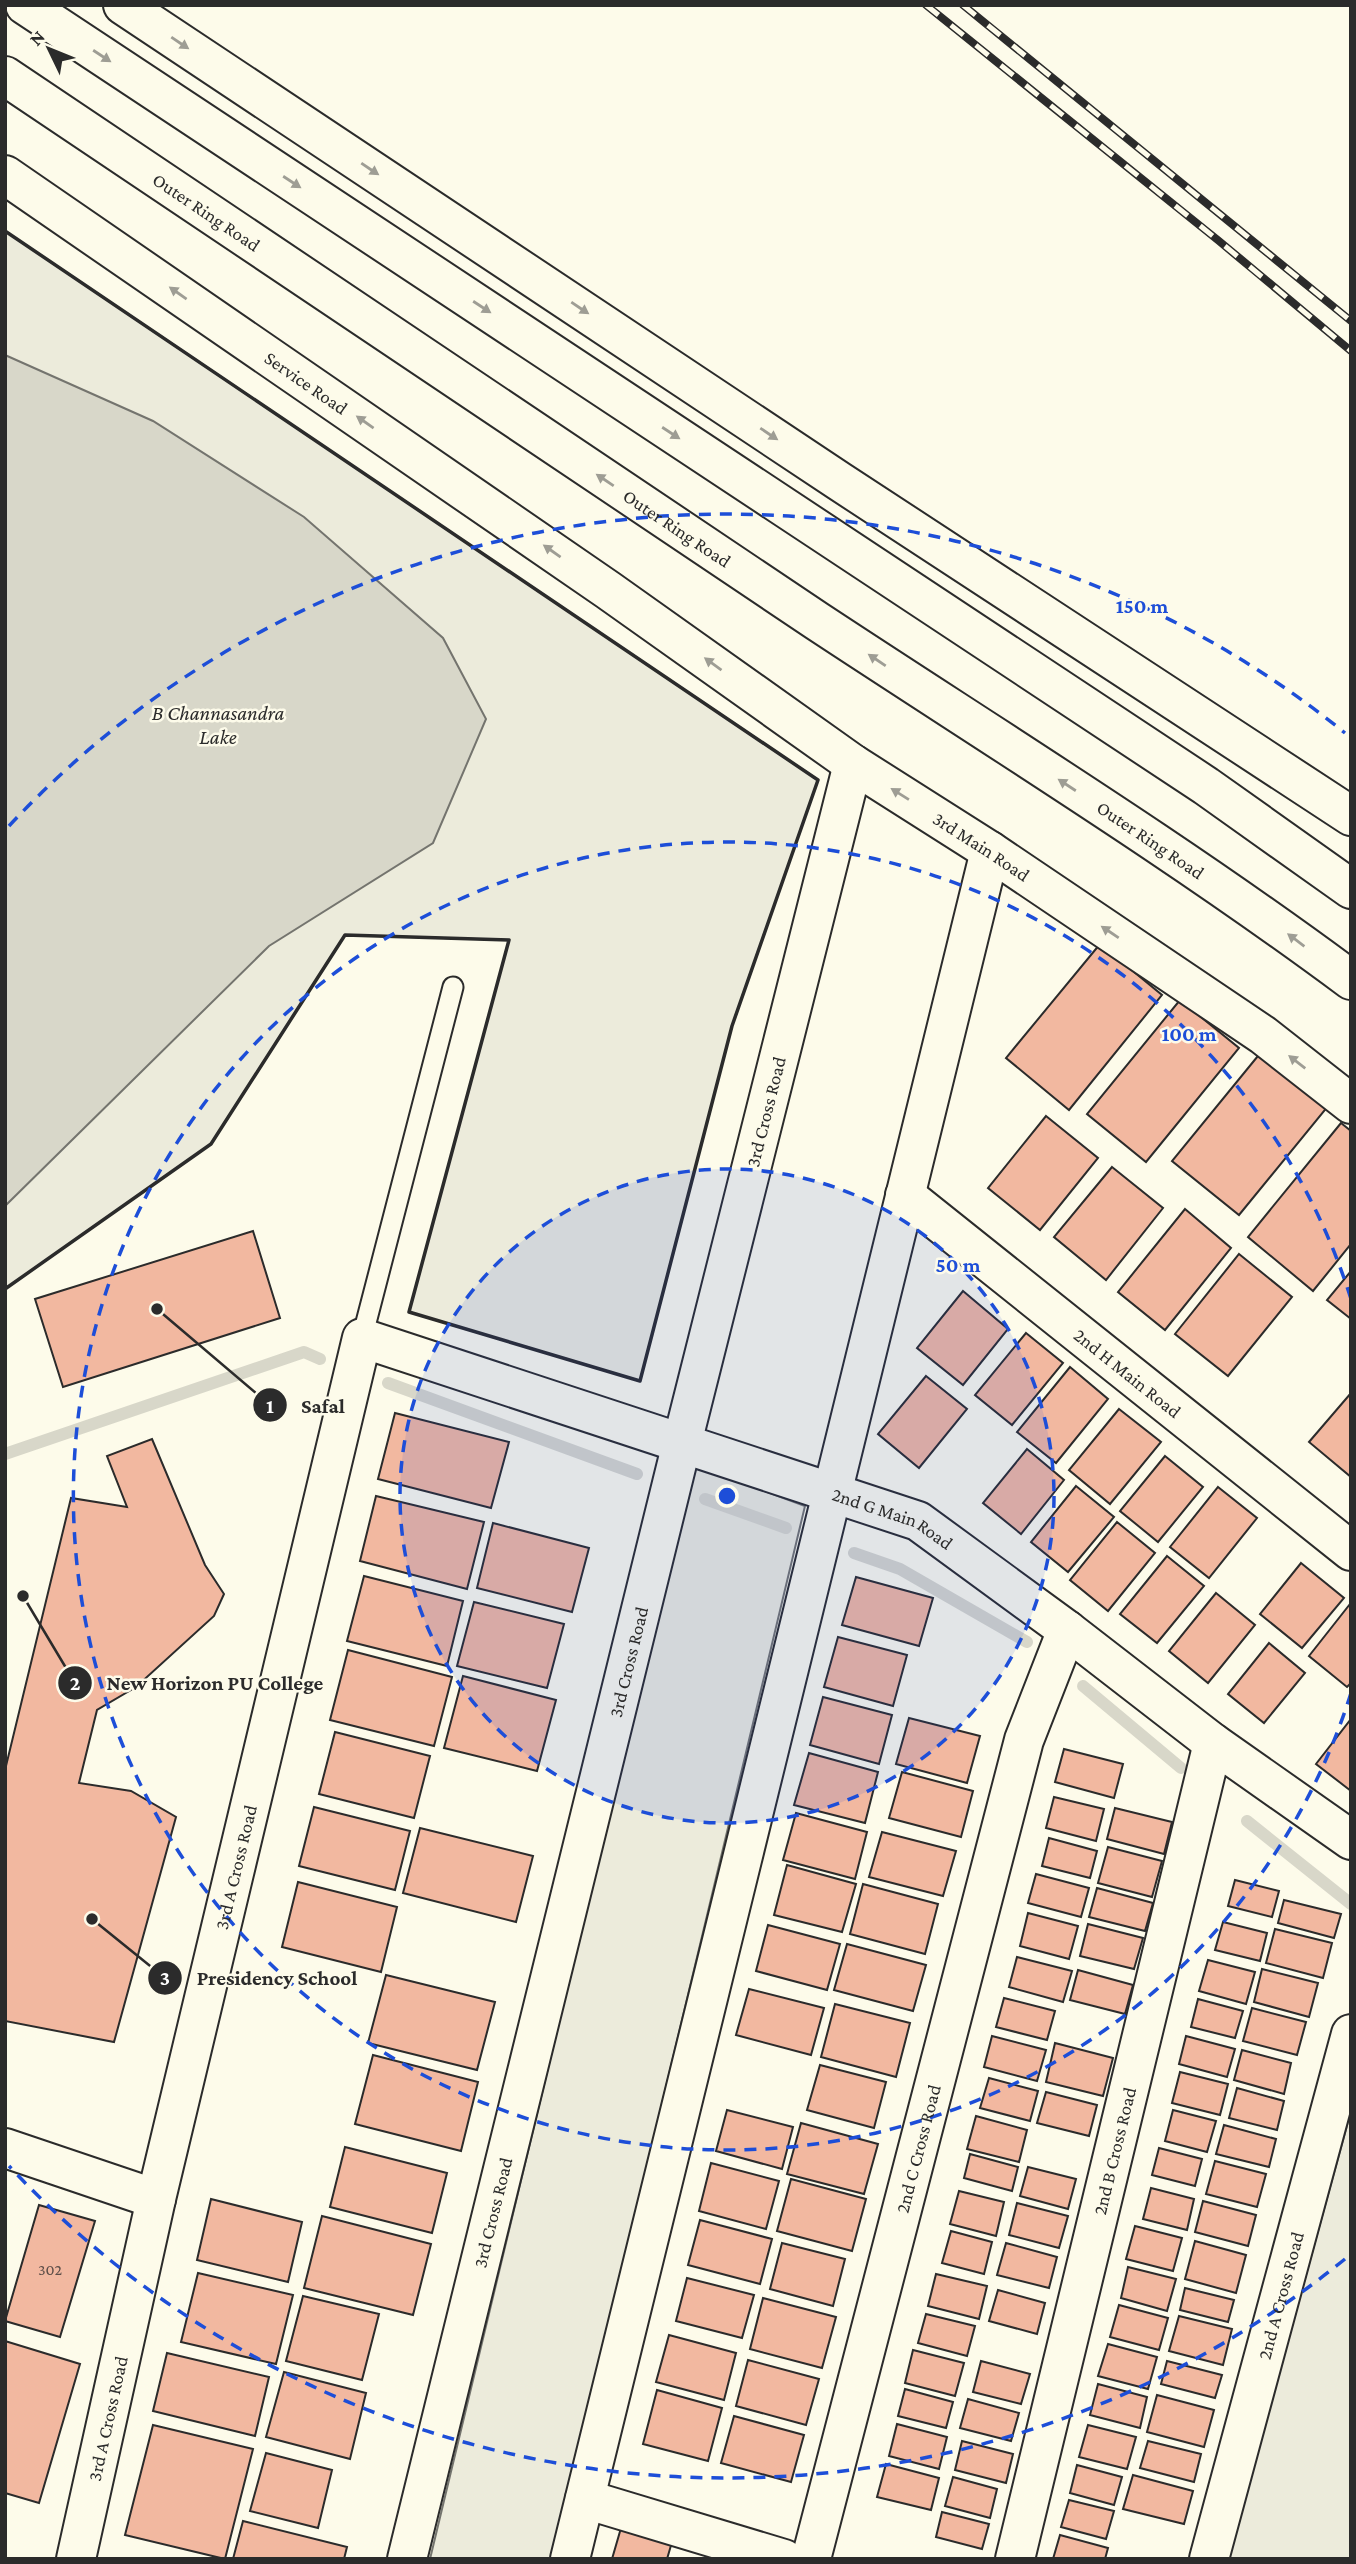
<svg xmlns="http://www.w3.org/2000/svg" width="1356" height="2564" font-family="'Crimson Pro',serif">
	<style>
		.green { fill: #ecebdb; stroke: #74746e; stroke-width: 2 }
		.water { fill: #d8d7c9; stroke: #74746e; stroke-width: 2 }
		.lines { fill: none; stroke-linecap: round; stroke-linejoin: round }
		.stream { stroke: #d8d7c9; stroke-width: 12 }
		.building { fill: #f2b8a0; stroke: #2b2b2b; stroke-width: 2 }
		.lane-casing { stroke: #2b2b2b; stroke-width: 23 }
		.street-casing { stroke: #2b2b2b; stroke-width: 42 }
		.secondary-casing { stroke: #2b2b2b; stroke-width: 42 }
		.highway-casing { stroke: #2b2b2b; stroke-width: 42 }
		.lane { stroke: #fdfbea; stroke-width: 19 }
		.street { stroke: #fdfbea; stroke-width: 38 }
		.secondary { stroke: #fdfbea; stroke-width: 38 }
		.highway { stroke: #fdfbea; stroke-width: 38 }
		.rail-casing { stroke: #2b2b2b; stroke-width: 8 }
		.rail { stroke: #fdfbea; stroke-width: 5; stroke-dasharray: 16; stroke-linecap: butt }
		.wall { stroke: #2b2b2b; stroke-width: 3.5 }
		.oneway { fill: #9e9d94 }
		.ring { fill: none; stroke: #1d4ed8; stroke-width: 3.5; stroke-dasharray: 12 9 }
		.labels { text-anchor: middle; stroke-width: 5; stroke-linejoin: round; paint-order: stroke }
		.number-label { font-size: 16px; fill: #5d4e48 }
		.street-label { font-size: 19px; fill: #2b2b2b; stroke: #fdfbea }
		.water-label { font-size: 21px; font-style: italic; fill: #2b2b2b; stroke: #fdfbea }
		.centre { fill: #1d4ed8; stroke: #fdfbea; stroke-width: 3.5 }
		.ring-label { font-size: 21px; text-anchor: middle; font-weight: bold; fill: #1d4ed8; stroke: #fdfbea; stroke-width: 5; stroke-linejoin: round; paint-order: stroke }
		.leader { fill: none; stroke: #2b2b2b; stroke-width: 2.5 }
		.callout-dot { fill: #2b2b2b; stroke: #fdfbea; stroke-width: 2.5 }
		.mark-label { font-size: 21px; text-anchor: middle; font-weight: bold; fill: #fff }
		.callout-label { font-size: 21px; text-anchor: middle; font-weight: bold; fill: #2b2b2b; stroke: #fdfbea; stroke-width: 5; stroke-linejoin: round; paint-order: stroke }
	</style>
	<rect width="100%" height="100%" fill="#fdfbea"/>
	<g class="green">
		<polygon points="5,231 818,780 732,1026 640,1381 409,1312 509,940 345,935 211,1144 5,1289"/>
		<polygon points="693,1465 805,1506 553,2559 430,2559"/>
		<polygon points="1351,2111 1351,2559 1228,2559"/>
	</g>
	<polygon class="water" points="5,355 153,421 304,517 443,638 486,719 433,843 269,946 5,1206"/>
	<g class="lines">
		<g class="stream">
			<polyline points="388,1383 637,1474"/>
			<polyline points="5,1454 304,1352 320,1359"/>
			<polyline points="705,1499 786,1528"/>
			<polyline points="854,1553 900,1569 1027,1642"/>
			<polyline points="1083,1686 1181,1768"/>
			<polyline points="1247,1821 1351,1904"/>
		</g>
	</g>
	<g class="building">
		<polygon points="1100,944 1162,995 1069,1110 1006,1058"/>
		<polygon points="1180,1000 1239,1048 1146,1162 1087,1114"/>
		<polygon points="1262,1051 1329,1105 1239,1215 1172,1161"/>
		<polygon points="1046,1116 1098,1158 1040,1230 988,1188"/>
		<polygon points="1341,1123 1351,1131 1351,1244 1313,1291 1248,1237"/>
		<polygon points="1112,1167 1163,1208 1106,1280 1054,1237"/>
		<polygon points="1185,1209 1231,1248 1165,1330 1118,1292"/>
		<polygon points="253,1231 280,1318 63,1387 35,1299"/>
		<polygon points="1239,1254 1292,1297 1228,1376 1175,1334"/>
		<polygon points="1351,1271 1351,1319 1327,1300"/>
		<polygon points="963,1291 1008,1329 963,1385 917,1348"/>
		<polygon points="1026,1333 1063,1363 1012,1425 975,1395"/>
		<polygon points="1070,1367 1108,1399 1056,1463 1017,1432"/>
		<polygon points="926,1376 967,1409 919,1468 878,1434"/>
		<polygon points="1351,1393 1351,1477 1309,1442"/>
		<polygon points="1119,1409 1161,1442 1110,1504 1069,1470"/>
		<polygon points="395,1413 509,1442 491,1508 378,1479"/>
		<polygon points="152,1439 205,1565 224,1594 214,1616 136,1687 97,1710 79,1783 131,1791 176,1817 114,2042 5,2021 5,1770 71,1498 127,1507 107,1456"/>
		<polygon points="1027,1449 1064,1480 1021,1534 983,1503"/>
		<polygon points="1165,1456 1203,1487 1158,1542 1120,1511"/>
		<polygon points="1076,1486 1114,1517 1068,1572 1031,1542"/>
		<polygon points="1218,1487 1257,1518 1209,1578 1170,1547"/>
		<polygon points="376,1496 484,1522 467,1589 360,1561"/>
		<polygon points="1117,1522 1155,1553 1108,1611 1070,1580"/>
		<polygon points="493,1523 589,1548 572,1612 477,1588"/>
		<polygon points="1167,1556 1204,1586 1157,1643 1120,1614"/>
		<polygon points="1301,1563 1344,1598 1302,1648 1260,1614"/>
		<polygon points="364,1576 463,1601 447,1666 347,1641"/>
		<polygon points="856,1577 933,1598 919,1646 842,1625"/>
		<polygon points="1216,1593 1255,1625 1208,1683 1169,1651"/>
		<polygon points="474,1602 564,1624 547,1688 457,1666"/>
		<polygon points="1350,1604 1351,1683 1347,1687 1309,1656"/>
		<polygon points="838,1637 907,1655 893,1706 824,1687"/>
		<polygon points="1269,1643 1305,1673 1264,1723 1228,1694"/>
		<polygon points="348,1650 452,1677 434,1746 330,1720"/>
		<polygon points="463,1676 556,1700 537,1771 444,1748"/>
		<polygon points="823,1697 892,1715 879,1764 810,1745"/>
		<polygon points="909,1718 980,1736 967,1783 896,1764"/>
		<polygon points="1351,1719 1351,1791 1316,1764"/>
		<polygon points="335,1732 430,1756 414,1818 319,1794"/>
		<polygon points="1064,1749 1123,1764 1114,1798 1055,1782"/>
		<polygon points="809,1753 878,1772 865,1823 794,1805"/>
		<polygon points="902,1772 973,1791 961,1837 889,1818"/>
		<polygon points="1054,1797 1104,1809 1096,1841 1046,1828"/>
		<polygon points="314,1807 410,1831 395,1890 299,1866"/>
		<polygon points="1115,1808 1172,1822 1164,1854 1107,1839"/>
		<polygon points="796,1813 867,1832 855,1879 783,1860"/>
		<polygon points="420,1828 533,1856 516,1922 403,1893"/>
		<polygon points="882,1832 956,1851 943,1896 869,1877"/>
		<polygon points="1049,1838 1097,1851 1090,1878 1042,1866"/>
		<polygon points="1108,1847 1162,1861 1152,1897 1098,1883"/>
		<polygon points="787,1865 856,1884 842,1932 774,1915"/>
		<polygon points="1036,1874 1089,1888 1081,1917 1028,1903"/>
		<polygon points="1235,1880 1279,1891 1272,1917 1228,1906"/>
		<polygon points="298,1882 397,1907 381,1972 282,1947"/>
		<polygon points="863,1884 938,1904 925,1954 850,1934"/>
		<polygon points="1097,1888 1153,1903 1145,1931 1089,1917"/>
		<polygon points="1284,1900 1341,1914 1334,1938 1278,1923"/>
		<polygon points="1028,1913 1078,1926 1069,1959 1020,1946"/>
		<polygon points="1223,1922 1267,1933 1260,1961 1215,1950"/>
		<polygon points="1088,1924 1143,1938 1134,1969 1080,1956"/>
		<polygon points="768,1925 840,1944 827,1990 756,1971"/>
		<polygon points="1275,1929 1332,1943 1323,1978 1266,1963"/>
		<polygon points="847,1944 926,1965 913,2011 834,1990"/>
		<polygon points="1017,1957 1072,1971 1063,2002 1009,1987"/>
		<polygon points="1208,1960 1255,1972 1246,2004 1199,1991"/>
		<polygon points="1262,1969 1318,1983 1309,2017 1254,2002"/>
		<polygon points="1078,1970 1133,1985 1125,2014 1070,2000"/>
		<polygon points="386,1975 495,2002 477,2070 368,2043"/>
		<polygon points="749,1989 824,2008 811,2055 736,2035"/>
		<polygon points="1004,1998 1055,2011 1047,2040 996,2027"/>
		<polygon points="1198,1999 1243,2011 1235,2038 1191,2027"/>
		<polygon points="835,2004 910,2023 896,2077 821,2057"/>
		<polygon points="1252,2008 1306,2022 1297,2055 1243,2041"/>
		<polygon points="992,2036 1046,2050 1037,2081 984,2067"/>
		<polygon points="1186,2036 1235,2049 1227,2077 1179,2064"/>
		<polygon points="1055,2043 1113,2058 1103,2096 1046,2082"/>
		<polygon points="1242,2050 1291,2063 1284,2094 1234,2080"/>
		<polygon points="373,2055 478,2082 461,2151 355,2124"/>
		<polygon points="820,2065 886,2082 874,2128 807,2110"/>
		<polygon points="1180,2072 1228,2084 1220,2115 1172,2103"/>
		<polygon points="989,2078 1038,2091 1030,2121 980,2108"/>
		<polygon points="1237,2088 1284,2101 1277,2130 1229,2118"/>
		<polygon points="1046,2092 1097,2105 1089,2136 1037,2123"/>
		<polygon points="727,2110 793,2127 782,2169 716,2151"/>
		<polygon points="1173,2110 1216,2121 1207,2152 1165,2141"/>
		<polygon points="976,2116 1027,2130 1019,2162 967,2149"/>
		<polygon points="801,2123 878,2144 864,2194 787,2174"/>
		<polygon points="1224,2125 1276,2139 1269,2167 1216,2154"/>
		<polygon points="345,2147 447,2173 432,2233 330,2207"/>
		<polygon points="1159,2148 1202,2159 1195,2186 1152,2175"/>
		<polygon points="970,2154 1018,2167 1012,2191 964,2178"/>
		<polygon points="1215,2161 1266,2174 1257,2207 1206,2194"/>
		<polygon points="711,2163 779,2181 766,2229 699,2211"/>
		<polygon points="1028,2167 1076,2179 1068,2209 1020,2196"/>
		<polygon points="791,2179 866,2199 852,2251 777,2231"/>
		<polygon points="1151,2188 1194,2199 1187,2230 1143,2219"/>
		<polygon points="959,2191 1004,2202 996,2236 950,2224"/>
		<polygon points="211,2199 302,2222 288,2282 197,2260"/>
		<polygon points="1203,2201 1256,2215 1248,2246 1195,2232"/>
		<polygon points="1017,2203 1068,2216 1059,2248 1009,2235"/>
		<polygon points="39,2205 95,2221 60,2337 5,2321"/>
		<polygon points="322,2216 431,2244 413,2315 304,2288"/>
		<polygon points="700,2220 772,2239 760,2284 688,2265"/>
		<polygon points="1135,2226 1182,2238 1173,2271 1126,2259"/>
		<polygon points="951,2231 992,2242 984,2274 942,2263"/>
		<polygon points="1195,2241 1246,2255 1236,2293 1185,2279"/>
		<polygon points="782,2243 845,2259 833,2306 770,2289"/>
		<polygon points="1006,2243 1057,2257 1049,2288 997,2275"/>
		<polygon points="1128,2267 1176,2279 1167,2311 1121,2298"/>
		<polygon points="198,2273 293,2295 276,2364 181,2342"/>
		<polygon points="936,2274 987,2286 979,2319 928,2306"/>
		<polygon points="687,2278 754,2295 742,2338 676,2321"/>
		<polygon points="1185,2288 1234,2300 1228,2322 1180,2310"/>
		<polygon points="998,2290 1045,2303 1037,2334 989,2321"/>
		<polygon points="303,2296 379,2314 362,2380 286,2361"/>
		<polygon points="763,2298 836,2317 822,2368 750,2349"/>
		<polygon points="1119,2305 1168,2318 1159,2350 1110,2337"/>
		<polygon points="926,2314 975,2326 967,2356 918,2343"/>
		<polygon points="1179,2316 1232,2329 1223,2365 1169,2351"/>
		<polygon points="669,2335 736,2353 724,2400 656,2382"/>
		<polygon points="5,2341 80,2364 39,2503 5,2493"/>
		<polygon points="1108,2344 1157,2357 1148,2389 1098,2376"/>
		<polygon points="913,2350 964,2363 955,2396 905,2383"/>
		<polygon points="167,2353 269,2377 255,2436 153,2411"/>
		<polygon points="748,2360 819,2379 806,2425 736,2406"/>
		<polygon points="981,2361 1030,2374 1021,2404 973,2392"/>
		<polygon points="1167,2361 1222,2375 1215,2398 1161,2384"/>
		<polygon points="284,2372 366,2393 350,2459 266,2437"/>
		<polygon points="1098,2384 1147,2397 1140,2428 1090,2415"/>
		<polygon points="905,2389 953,2402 946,2428 898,2416"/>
		<polygon points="657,2390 722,2408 708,2461 643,2444"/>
		<polygon points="1157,2395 1214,2410 1204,2447 1147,2432"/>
		<polygon points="968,2399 1019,2413 1011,2441 960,2428"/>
		<polygon points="734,2416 804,2435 791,2482 721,2463"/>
		<polygon points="897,2424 947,2437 939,2469 889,2456"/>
		<polygon points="153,2425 253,2449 225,2559 125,2535"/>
		<polygon points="1088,2425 1136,2437 1127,2469 1079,2457"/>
		<polygon points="962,2441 1013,2454 1006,2483 955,2470"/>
		<polygon points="1148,2441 1201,2454 1194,2482 1140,2468"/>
		<polygon points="266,2453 332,2470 318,2528 250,2511"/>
		<polygon points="886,2464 939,2478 931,2510 877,2497"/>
		<polygon points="1077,2465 1122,2477 1114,2505 1070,2493"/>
		<polygon points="1133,2475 1193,2491 1184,2524 1123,2509"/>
		<polygon points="953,2477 997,2489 990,2518 945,2506"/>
		<polygon points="1069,2500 1114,2511 1106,2539 1061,2527"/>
		<polygon points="942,2512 989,2524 982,2549 936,2537"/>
		<polygon points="243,2521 347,2547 344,2559 233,2559"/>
		<polygon points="621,2528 672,2542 667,2559 612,2559"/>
		<polygon points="1060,2535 1108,2548 1105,2559 1053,2559"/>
	</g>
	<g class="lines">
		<defs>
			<polyline id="lane" points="362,1338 453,987"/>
			<g id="street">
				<path id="s1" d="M905 1195 1351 1551"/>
				<polyline points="5,2148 156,2199"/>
				<polyline points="585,2499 784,2559"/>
				<path id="s2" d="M76 2559 156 2199 362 1338 918 1521 1067 1630 1213 1743 1351 1840"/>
				<path id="s3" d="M407 2559 682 1443 853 764"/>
				<polyline points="570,2559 990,851"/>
				<path id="s4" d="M811 2559 1024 1740 1067 1630"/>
				<path id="s5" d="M1015 2559 1213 1743"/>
				<path id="s6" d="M1209 2559 1351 2034"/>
			</g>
			<g id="secondary">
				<polyline points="123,5 839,481 1351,816"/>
				<path id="s7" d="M5 175 608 590 853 764 990 851 1263 1035 1351 1104"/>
			</g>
			<g id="highway">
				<polyline points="25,5 1206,786 1351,889"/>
				<path id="s8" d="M5 76C276 258 546 441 817 621 996 739 1179 852 1351 980"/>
			</g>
		</defs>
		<use href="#lane" class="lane-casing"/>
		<use href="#street" class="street-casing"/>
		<use href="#secondary" class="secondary-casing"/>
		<use href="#highway" class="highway-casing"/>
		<use href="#lane" class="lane"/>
		<use href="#street" class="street"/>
		<use href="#secondary" class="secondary"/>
		<use href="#highway" class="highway"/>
		<defs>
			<g id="rail">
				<polyline points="926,5 1219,241 1351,351"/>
				<polyline points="963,5 1351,321"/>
			</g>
		</defs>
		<use href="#rail" class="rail-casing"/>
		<use href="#rail" class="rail"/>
		<polyline class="wall" points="5,231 818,780 732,1026 640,1381 409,1312 509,940 345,935 211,1144 5,1289"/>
	</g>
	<defs><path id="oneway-solid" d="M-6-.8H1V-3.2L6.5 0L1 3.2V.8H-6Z" transform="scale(1.75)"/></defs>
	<g class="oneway">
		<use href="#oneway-solid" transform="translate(180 43) rotate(34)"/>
		<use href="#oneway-solid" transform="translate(102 56) rotate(33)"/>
		<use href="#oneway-solid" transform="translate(370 169) rotate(34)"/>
		<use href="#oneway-solid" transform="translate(292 182) rotate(33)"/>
		<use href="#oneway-solid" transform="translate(178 293) rotate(-145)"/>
		<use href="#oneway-solid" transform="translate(482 307) rotate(33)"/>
		<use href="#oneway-solid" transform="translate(580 308) rotate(34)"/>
		<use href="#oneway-solid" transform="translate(365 422) rotate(-145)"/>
		<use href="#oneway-solid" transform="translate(671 433) rotate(33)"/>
		<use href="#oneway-solid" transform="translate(769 434) rotate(34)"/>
		<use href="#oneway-solid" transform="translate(605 480) rotate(-146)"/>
		<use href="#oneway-solid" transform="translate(552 551) rotate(-145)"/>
		<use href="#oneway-solid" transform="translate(877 660) rotate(-146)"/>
		<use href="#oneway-solid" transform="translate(713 664) rotate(-144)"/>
		<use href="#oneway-solid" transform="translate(1067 785) rotate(-147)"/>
		<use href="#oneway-solid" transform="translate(900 794) rotate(-148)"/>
		<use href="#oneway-solid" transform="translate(1110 932) rotate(-146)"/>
		<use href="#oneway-solid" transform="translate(1296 940) rotate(-143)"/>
		<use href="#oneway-solid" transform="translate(1297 1062) rotate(-142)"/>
	</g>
	<circle cx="727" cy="1496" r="327" fill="#1d4ed8" fill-opacity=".12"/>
	<g class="ring">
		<circle cx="727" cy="1496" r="327"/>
		<path d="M1351 1693A654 654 0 1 1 1351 1299"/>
		<path d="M1345 2259A982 982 0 0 1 9 2166M9 826A982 982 0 0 1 1345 733"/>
	</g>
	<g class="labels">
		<g class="number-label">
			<text x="50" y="2275">302</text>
		</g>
		<g class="street-label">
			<text dy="7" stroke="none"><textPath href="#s8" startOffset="243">Outer Ring Road</textPath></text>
			<text dy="7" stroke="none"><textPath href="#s7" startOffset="366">Service Road</textPath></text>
			<text dy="7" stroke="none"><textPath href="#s8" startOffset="810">Outer Ring Road</textPath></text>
			<text dy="7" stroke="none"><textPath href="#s8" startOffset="1377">Outer Ring Road</textPath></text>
			<text dy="7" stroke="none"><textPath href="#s7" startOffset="1185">3rd Main Road</textPath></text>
			<text dy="7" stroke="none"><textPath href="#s3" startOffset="1491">3rd Cross Road</textPath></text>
			<text dy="7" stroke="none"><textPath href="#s1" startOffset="285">2nd H Main Road</textPath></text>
			<text dy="7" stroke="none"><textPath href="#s2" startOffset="1815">2nd G Main Road</textPath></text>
			<text dy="7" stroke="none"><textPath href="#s3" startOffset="924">3rd Cross Road</textPath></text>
			<text dy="7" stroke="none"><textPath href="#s2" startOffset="710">3rd A Cross Road</textPath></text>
			<text dy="7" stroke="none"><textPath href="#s4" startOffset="424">2nd C Cross Road</textPath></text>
			<text dy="7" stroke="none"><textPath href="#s5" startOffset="420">2nd B Cross Road</textPath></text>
			<text dy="7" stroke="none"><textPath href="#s3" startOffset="357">3rd Cross Road</textPath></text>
			<text dy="7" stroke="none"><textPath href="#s6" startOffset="273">2nd A Cross Road</textPath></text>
			<text dy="7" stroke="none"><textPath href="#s2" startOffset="144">3rd A Cross Road</textPath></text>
		</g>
		<g class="water-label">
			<text x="218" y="720">B Channasandra<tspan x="218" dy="24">Lake</tspan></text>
		</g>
	</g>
	<circle cx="727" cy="1496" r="10" class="centre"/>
	<g class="ring-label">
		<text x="1142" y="613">150 m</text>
		<text x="1189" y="1041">100 m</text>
		<text x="958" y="1272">50 m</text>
	</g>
	<path class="leader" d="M157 1309L270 1405M23 1596L75 1683M92 1919L165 1978"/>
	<g class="callout-dot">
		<circle cx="157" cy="1309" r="7"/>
		<circle cx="23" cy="1596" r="7"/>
		<circle cx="92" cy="1919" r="7"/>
		<circle cx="270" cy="1405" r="18"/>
		<circle cx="75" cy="1683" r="18"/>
		<circle cx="165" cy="1978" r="18"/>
	</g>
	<g class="mark-label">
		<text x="270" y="1413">1</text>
		<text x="75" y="1690">2</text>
		<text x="165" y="1985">3</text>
	</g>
	<g class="callout-label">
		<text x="323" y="1413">Safal</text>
		<text x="215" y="1690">New Horizon PU College</text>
		<text x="277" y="1985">Presidency School</text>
	</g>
	<rect width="1356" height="2564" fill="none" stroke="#2b2b2b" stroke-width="14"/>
	<g transform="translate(49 49) rotate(313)" stroke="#fdfbea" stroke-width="5" paint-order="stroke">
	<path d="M0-5L12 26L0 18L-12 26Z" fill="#2b2b2b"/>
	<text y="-10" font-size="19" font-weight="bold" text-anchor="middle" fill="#2b2b2b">N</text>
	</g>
</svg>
